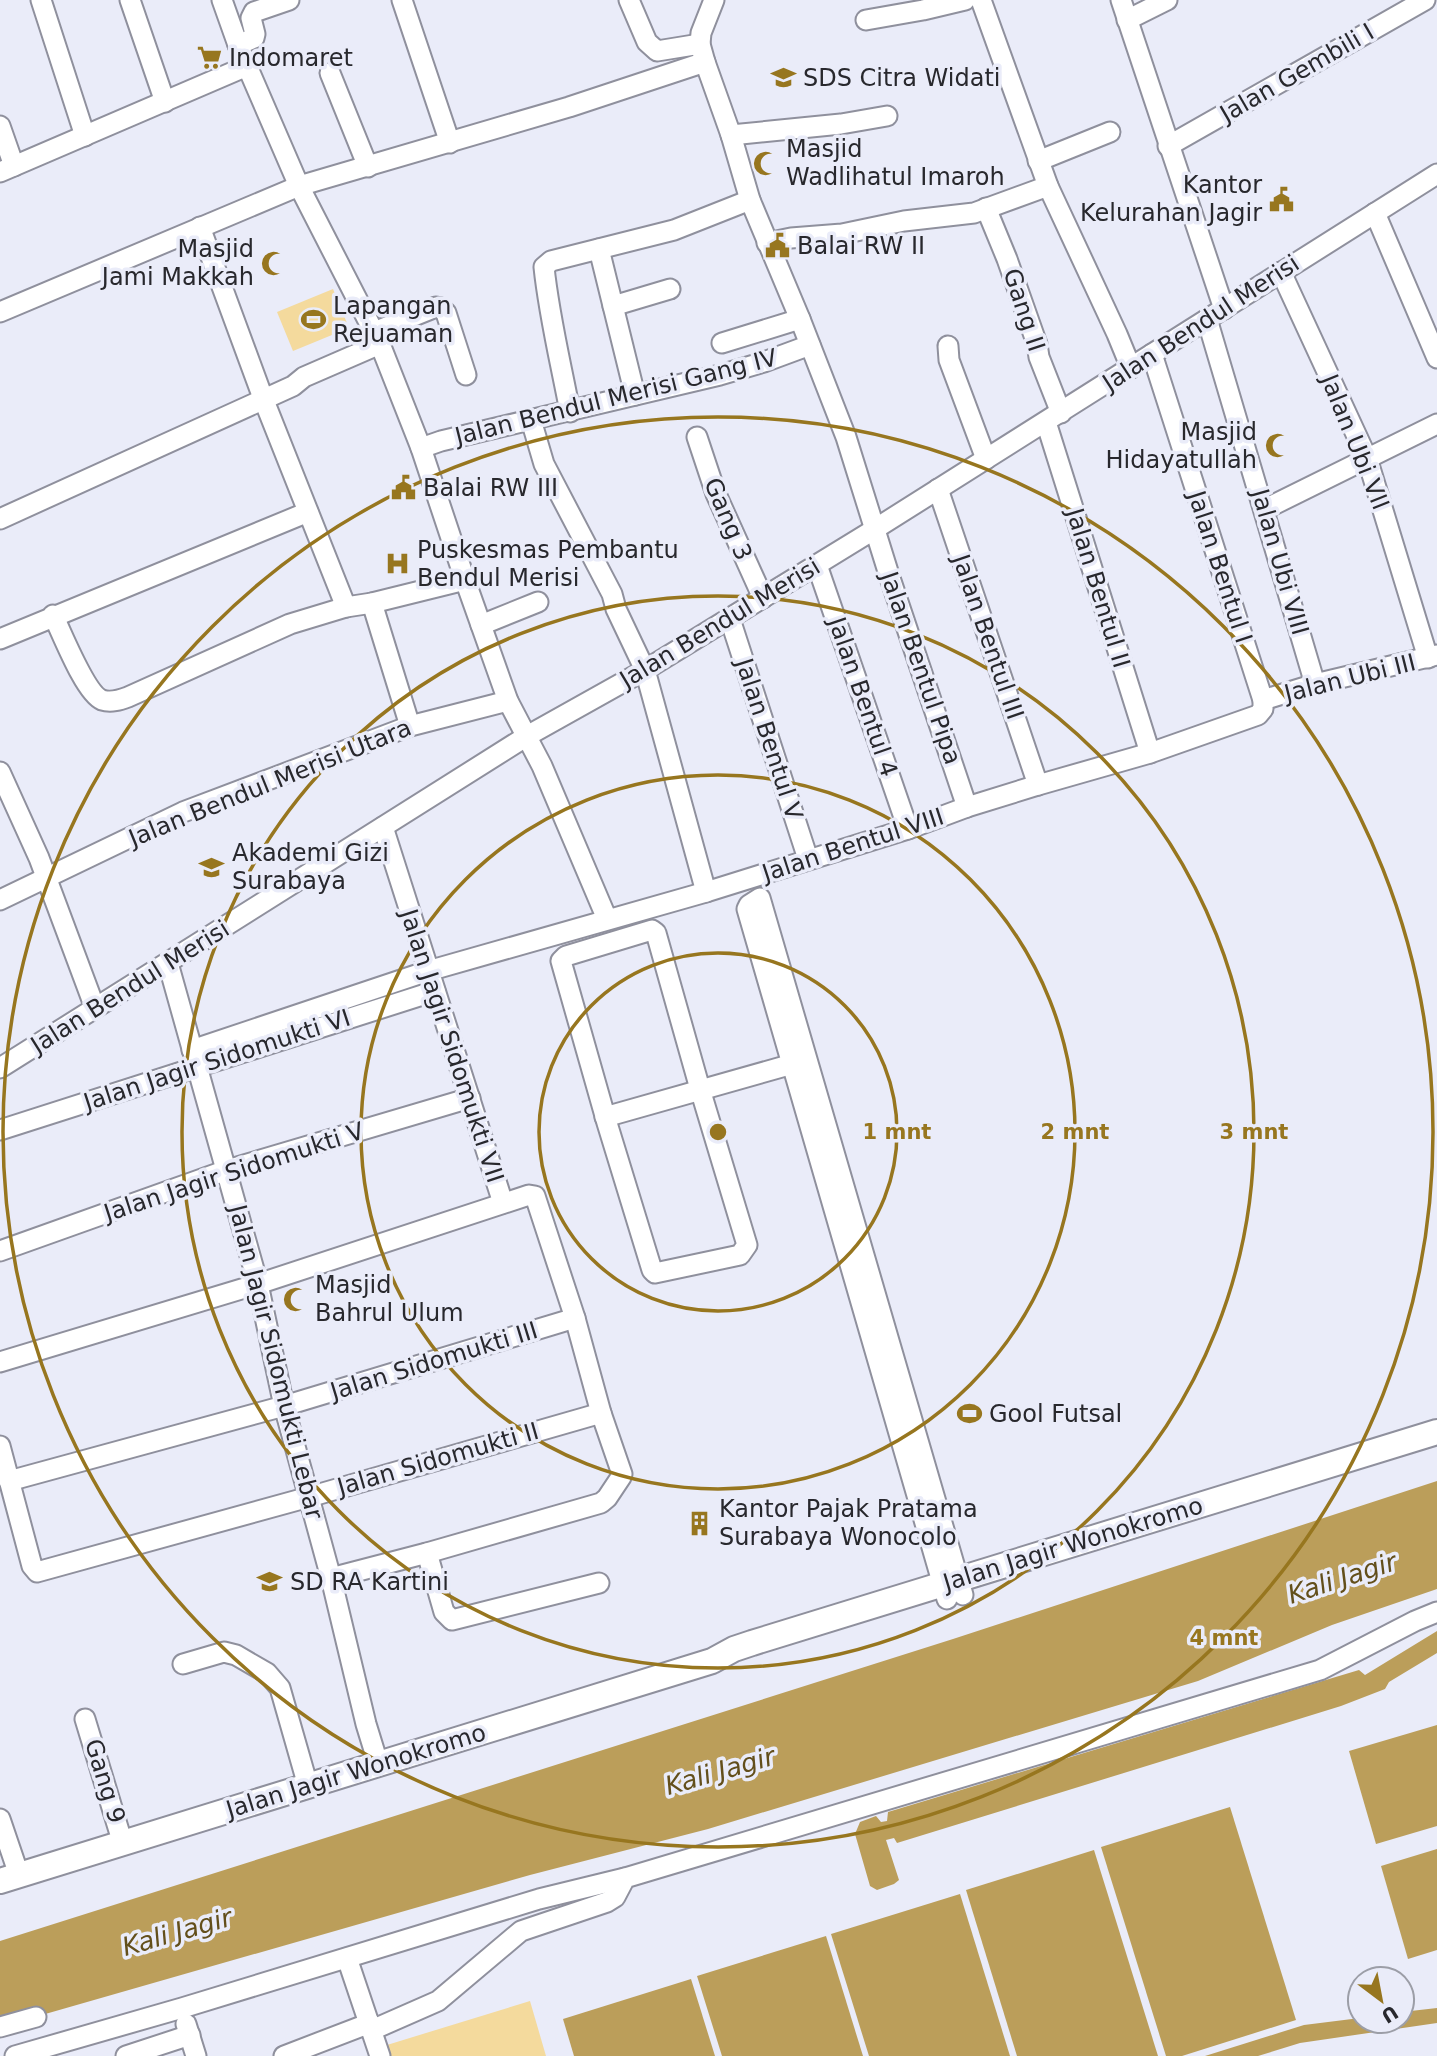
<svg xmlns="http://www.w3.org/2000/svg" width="1437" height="2056" font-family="'DejaVu Sans',sans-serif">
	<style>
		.green { fill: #f4da9d }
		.water { fill: #bb9e5a }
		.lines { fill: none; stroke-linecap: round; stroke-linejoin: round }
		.minor-casing { stroke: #8f909d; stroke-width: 23 }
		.major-casing { stroke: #8f909d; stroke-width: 28 }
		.minor { stroke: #fff; stroke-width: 19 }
		.major { stroke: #fff; stroke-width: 24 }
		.ring { fill: none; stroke: #97761f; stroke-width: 3.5 }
		.labels { text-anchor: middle; stroke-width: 7; stroke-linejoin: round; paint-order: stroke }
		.poi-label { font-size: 24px; fill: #28282d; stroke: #eaecf9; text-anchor: start }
		.street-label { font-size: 24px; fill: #28282d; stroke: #eaecf9 }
		.water-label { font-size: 26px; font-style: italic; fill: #634f1b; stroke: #eaecf9 }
		.centre { fill: #97761f; stroke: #eaecf9; stroke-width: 3.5 }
		.ring-label { font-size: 21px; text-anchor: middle; font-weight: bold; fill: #97761f; stroke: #eaecf9; stroke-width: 7; stroke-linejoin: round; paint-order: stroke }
	</style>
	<rect width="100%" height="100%" fill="#eaecf9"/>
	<g class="green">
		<polygon points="333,289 349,328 293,351 277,312"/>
		<polygon points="530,2001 546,2056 390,2056 387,2045"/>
	</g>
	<g class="water">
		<polygon points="1437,1481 1437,1589 1332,1625 1198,1681 708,1829 530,1875 0,2027 0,1941 953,1639"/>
		<polygon points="1437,1631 1437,1653 1389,1682 1385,1689 1341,1706 897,1843 894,1838 886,1840 899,1880 894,1884 877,1890 870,1886 855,1834 860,1822 876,1816 881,1822 887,1821 888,1812 1359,1670 1365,1675"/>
		<polygon points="1437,1725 1437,1826 1376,1844 1349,1751"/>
		<polygon points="1230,1807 1296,2020 1182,2056 1166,2056 1101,1847"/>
		<polygon points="1437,1849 1437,1950 1408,1959 1381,1866"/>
		<polygon points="1094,1850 1158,2056 1017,2056 966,1890"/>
		<polygon points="960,1894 1010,2056 869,2056 831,1934"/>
		<polygon points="826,1936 863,2056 722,2056 697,1976"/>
		<polygon points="691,1979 715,2056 574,2056 563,2019"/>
		<polygon points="1437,2008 1437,2023 1300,2043 1258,2056 1205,2056 1304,2025 1360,2018 1360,2021 1402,2021 1402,2012"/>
	</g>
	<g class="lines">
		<defs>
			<g id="minor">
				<polyline points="41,0 85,136"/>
				<polyline points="130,0 165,102"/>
				<polyline points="222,0 238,45 299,186 380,344 421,448 465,580 508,701 542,766 607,919"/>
				<polyline points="402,0 450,143"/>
				<polyline points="629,0 647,42 657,51 700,44"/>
				<polyline points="714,0 701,33 700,44 705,62 731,135 750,200 800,319 846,437 890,578 967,807"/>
				<polyline points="981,0 1048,186 1117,334 1131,368"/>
				<polyline points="1121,0 1224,309"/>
				<polyline points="866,20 923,10 965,0"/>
				<polyline points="1127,20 1167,0"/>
				<polyline points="238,45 254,38 255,34 251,18 254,12 289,0"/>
				<polyline points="330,73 368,167"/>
				<polyline points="0,126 14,166"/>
				<polyline points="731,135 841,124 887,116"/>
				<polyline points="1168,146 1425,0"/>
				<polyline points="1038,161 1110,132"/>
				<polyline points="0,172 247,66"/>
				<polyline points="986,208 1007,259 1037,344 1039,357 1061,413"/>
				<polyline points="1375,213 1437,358"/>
				<polyline points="200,227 263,398 346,607"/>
				<polyline points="767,243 791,238 842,234 904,221 974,213 1048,186"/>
				<polyline points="599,249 635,395"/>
				<polyline points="1281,272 1367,458 1428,658"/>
				<polyline points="613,306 670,289"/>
				<polyline points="0,312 299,186 569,107 705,62"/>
				<polyline points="1207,319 1315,684"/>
				<polyline points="374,332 436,307 441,308 446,313 466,375"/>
				<polyline points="722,343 800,319"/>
				<polyline points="948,346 949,360 986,459"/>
				<path d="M570 412C561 364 549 316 544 267L551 261 674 230 750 200"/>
				<polyline points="531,420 544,464 612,594 616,609 645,670 706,892"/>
				<polyline points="1046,422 1150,753"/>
				<polyline points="697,437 716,494 763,598"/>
				<polyline points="421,448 441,441 720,375 764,362 810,345"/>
				<polyline points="938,489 1038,785"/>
				<polyline points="1265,509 1437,424"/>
				<polyline points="0,519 293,386 304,377 380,344"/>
				<polyline points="817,565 908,829"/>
				<polyline points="372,603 410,726"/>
				<path d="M53 615C62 633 85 693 102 700 111 703 120 700 128 697L290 624 346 607 372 603 465 580"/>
				<polyline points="730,619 808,859"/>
				<polyline points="481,625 538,602"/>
				<polyline points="0,639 308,512"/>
				<polyline points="1263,700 1315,684 1437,655"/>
				<polyline points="0,772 39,858 95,1008"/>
				<polyline points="383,827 503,1203"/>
				<polyline points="0,900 183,812 410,726 508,701"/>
				<polygon points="652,930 656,933 700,1089 747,1245 740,1255 655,1273 652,1270 607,1123 561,961 566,956"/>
				<polyline points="168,963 258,1284 284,1406 331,1578 366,1724 378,1763"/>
				<polyline points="192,1050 428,971 706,892 908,829 967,807 1038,785 1150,753 1258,715 1263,709 1263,700 1152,354"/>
				<polyline points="0,1068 527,736 645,670 875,529 1437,174"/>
				<polyline points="605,1117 803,1061"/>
				<polyline points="0,1130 435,991"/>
				<polyline points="0,1251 227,1170 470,1098"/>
				<polyline points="0,1362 258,1284 529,1195 535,1196 575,1318 601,1413 622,1474 621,1477 607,1498 601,1503 427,1553 331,1578"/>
				<polyline points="0,1446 32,1566 37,1572 309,1497 601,1413"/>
				<polyline points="9,1481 284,1406 575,1318"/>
				<polyline points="427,1553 444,1612 452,1620 599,1583"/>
				<polyline points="947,1599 747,909 749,905 760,898 963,1595"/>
				<polyline points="183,1664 224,1652 236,1655 267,1673 280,1688 308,1786"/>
				<polyline points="85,1719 123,1844"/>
				<polyline points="0,1819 19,1875"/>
				<polyline points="347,1958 380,2056"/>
				<polyline points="186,2024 196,2056"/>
				<polyline points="0,2027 36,2017"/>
				<polyline points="372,2030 438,2001 521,1931 607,1902 615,1897 625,1878 1320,1670 1415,1621 1437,1612"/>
				<polyline points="15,2056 182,2008 539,1899 625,1878"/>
				<polyline points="126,2056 190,2035"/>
				<polyline points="284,2056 370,2023"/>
			</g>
			<polyline id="major" points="0,1881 712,1661 734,1649 752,1643 1437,1432"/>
		</defs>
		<use href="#minor" class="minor-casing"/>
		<use href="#major" class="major-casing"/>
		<use href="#minor" class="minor"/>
		<use href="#major" class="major"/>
	</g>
	<g class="ring">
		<circle cx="718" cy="1132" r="179"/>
		<circle cx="718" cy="1132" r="357"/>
		<circle cx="718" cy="1132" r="536"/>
		<circle cx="718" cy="1132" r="715"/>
	</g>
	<defs>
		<symbol id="supermarket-bare" viewBox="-9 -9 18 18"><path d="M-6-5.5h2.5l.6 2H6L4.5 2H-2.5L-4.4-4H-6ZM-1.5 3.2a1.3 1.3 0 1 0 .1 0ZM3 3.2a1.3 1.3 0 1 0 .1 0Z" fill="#97761f" stroke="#eaecf9" stroke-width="2.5" paint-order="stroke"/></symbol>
		<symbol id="school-bare" viewBox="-9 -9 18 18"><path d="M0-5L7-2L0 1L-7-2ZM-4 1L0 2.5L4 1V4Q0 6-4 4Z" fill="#97761f" stroke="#eaecf9" stroke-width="2.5" paint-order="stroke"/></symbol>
		<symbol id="mosque-bare" viewBox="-9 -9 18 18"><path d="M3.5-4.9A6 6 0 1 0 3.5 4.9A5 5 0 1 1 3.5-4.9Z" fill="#97761f" stroke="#eaecf9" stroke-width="2.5" paint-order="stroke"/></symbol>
		<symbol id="civic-bare" viewBox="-9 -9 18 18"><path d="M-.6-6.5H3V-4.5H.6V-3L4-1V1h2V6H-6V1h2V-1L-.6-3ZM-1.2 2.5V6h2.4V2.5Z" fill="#97761f" stroke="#eaecf9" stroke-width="2.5" paint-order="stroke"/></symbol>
		<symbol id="stadium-bare" viewBox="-9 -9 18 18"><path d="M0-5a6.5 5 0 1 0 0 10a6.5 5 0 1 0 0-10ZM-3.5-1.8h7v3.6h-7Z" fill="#97761f" stroke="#eaecf9" stroke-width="2.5" paint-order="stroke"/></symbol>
		<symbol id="hospital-bare" viewBox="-9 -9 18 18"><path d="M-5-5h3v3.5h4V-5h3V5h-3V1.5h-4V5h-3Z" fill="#97761f" stroke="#eaecf9" stroke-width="2.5" paint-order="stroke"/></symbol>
		<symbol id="university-bare" viewBox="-9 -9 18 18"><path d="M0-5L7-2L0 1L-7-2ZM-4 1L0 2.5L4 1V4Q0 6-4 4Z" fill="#97761f" stroke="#eaecf9" stroke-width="2.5" paint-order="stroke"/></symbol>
		<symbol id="building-bare" viewBox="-9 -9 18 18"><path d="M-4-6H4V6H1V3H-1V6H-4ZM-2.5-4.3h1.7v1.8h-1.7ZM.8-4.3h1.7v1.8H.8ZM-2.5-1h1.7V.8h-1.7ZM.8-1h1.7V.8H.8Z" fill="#97761f" stroke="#eaecf9" stroke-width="2.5" paint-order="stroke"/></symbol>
	</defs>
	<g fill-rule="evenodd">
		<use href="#supermarket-bare" x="192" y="40" width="35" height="35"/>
		<use href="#school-bare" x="766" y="60" width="35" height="35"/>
		<use href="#mosque-bare" x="748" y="146" width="35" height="35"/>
		<use href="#civic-bare" x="1264" y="182" width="35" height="35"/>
		<use href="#civic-bare" x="760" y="228" width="35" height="35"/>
		<use href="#mosque-bare" x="256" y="246" width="35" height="35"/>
		<use href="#stadium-bare" x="296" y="302" width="35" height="35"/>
		<use href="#mosque-bare" x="1260" y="428" width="35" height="35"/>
		<use href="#civic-bare" x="386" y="470" width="35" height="35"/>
		<use href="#hospital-bare" x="380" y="546" width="35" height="35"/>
		<use href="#university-bare" x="194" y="850" width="35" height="35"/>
		<use href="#mosque-bare" x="278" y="1282" width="35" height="35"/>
		<use href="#stadium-bare" x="952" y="1396" width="35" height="35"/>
		<use href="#building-bare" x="682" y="1506" width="35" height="35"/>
		<use href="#school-bare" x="252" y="1564" width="35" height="35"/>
	</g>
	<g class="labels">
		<g class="poi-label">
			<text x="229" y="66">Indomaret</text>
			<text x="803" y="86">SDS Citra Widati</text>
			<text x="786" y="157">Masjid<tspan x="786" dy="28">Wadlihatul Imaroh</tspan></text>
			<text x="1262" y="193" text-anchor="end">Kantor<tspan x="1262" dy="28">Kelurahan Jagir</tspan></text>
			<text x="797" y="254">Balai RW II</text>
			<text x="254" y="257" text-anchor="end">Masjid<tspan x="254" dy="28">Jami Makkah</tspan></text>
			<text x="333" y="314">Lapangan<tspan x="333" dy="28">Rejuaman</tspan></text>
			<text x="1257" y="440" text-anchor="end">Masjid<tspan x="1257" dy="28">Hidayatullah</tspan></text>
			<text x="423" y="496">Balai RW III</text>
			<text x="417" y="558">Puskesmas Pembantu<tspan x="417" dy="28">Bendul Merisi</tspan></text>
			<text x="232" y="861">Akademi Gizi<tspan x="232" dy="28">Surabaya</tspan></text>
			<text x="315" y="1293">Masjid<tspan x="315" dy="28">Bahrul Ulum</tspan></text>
			<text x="989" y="1422">Gool Futsal</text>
			<text x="719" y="1517">Kantor Pajak Pratama<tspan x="719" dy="28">Surabaya Wonocolo</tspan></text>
			<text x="290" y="1590">SD RA Kartini</text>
		</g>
		<g class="street-label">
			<text transform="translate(1297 73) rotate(-30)" y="8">Jalan Gembili I</text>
			<text transform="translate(1024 310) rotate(72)" y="8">Gang II</text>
			<text transform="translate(1201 323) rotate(-33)" y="8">Jalan Bendul Merisi</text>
			<text transform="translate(616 397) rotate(-14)" y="8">Jalan Bendul Merisi Gang IV</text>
			<text transform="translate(1355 442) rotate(68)" y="8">Jalan Ubi VII</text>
			<text transform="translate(728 519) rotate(67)" y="8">Gang 3</text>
			<text transform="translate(1280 562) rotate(74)" y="8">Jalan Ubi VIII</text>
			<text transform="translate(1220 567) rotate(72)" y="8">Jalan Bentul I</text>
			<text transform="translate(1098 588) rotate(73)" y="8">Jalan Bentul II</text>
			<text transform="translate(720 623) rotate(-31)" y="8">Jalan Bendul Merisi</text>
			<text transform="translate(988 637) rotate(71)" y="8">Jalan Bentul III</text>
			<text transform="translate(921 668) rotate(71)" y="8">Jalan Bentul Pipa</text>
			<text transform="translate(1350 678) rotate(-14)" y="8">Jalan Ubi III</text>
			<text transform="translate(863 697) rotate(71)" y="8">Jalan Bentul 4</text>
			<text transform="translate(769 739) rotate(72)" y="8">Jalan Bentul V</text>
			<text transform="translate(270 783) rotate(-22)" y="8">Jalan Bendul Merisi Utara</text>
			<text transform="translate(853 845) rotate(-18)" y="8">Jalan Bentul VIII</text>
			<text transform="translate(130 987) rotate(-32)" y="8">Jalan Bendul Merisi</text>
			<text transform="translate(452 1046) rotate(72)" y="8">Jalan Jagir Sidomukti VII</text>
			<text transform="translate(217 1060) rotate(-18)" y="8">Jalan Jagir Sidomukti VI</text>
			<text transform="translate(234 1172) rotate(-18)" y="8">Jalan Jagir Sidomukti V</text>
			<text transform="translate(434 1361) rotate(-17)" y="8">Jalan Sidomukti III</text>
			<text transform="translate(276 1362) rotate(76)" y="8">Jalan Jagir Sidomukti Lebar</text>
			<text transform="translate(438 1459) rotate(-16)" y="8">Jalan Sidomukti II</text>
			<text transform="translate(1073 1544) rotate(-17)" y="8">Jalan Jagir Wonokromo</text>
			<text transform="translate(356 1771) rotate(-17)" y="8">Jalan Jagir Wonokromo</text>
			<text transform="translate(105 1781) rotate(73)" y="8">Gang 9</text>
		</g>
		<g class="water-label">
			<text transform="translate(1342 1578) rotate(-18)" y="9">Kali Jagir</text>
			<text transform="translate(720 1771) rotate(-16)" y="9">Kali Jagir</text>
			<text transform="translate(177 1932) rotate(-16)" y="9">Kali Jagir</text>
		</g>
	</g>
	<circle cx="718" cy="1132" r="10" class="centre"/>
	<g class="ring-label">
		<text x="897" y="1139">1 mnt</text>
		<text x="1075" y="1139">2 mnt</text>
		<text x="1254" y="1139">3 mnt</text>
		<text x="1224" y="1645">4 mnt</text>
	</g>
	<g transform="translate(1381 2000) rotate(148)"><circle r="33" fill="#eaecf9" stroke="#9c9ea7" stroke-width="2"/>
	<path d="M0-5L12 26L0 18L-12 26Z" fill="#97761f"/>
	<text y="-10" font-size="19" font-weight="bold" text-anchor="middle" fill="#28282d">U</text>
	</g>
</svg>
